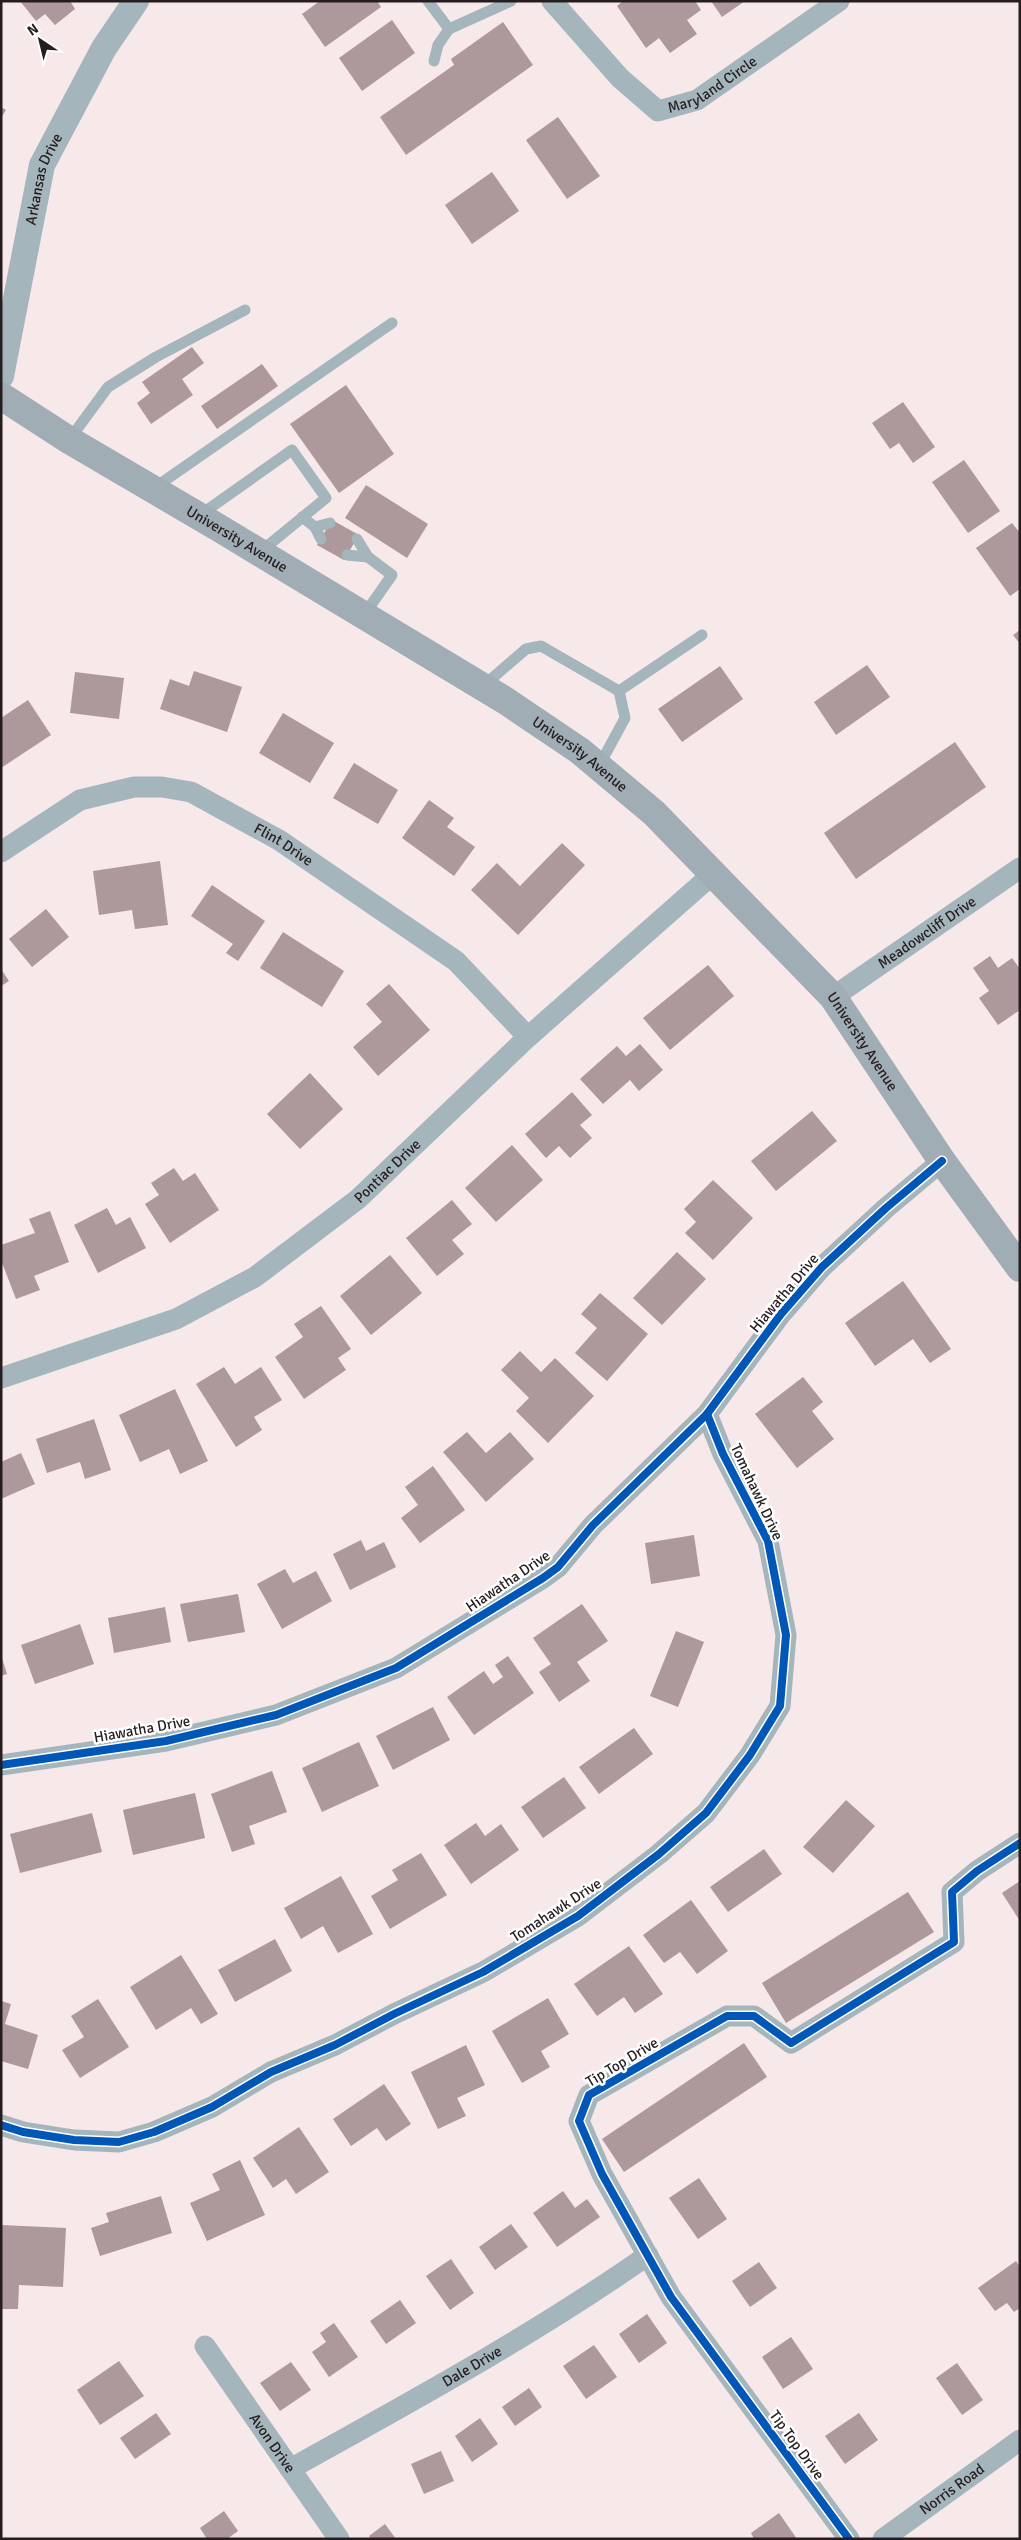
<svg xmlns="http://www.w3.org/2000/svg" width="1021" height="2540" font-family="Signika,sans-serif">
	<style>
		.building { fill: #ad989c }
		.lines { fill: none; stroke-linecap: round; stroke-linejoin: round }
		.service { stroke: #a4b5bc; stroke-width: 11 }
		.minor { stroke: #a4b5bc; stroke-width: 21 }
		.tertiary { stroke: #a4b5bc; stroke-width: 26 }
		.primary { stroke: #a0adb4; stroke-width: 28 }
		.cycleway-casing { stroke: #fff; stroke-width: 11 }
		.cycleway { stroke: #0057b8; stroke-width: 8 }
		.labels { text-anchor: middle; stroke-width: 5; stroke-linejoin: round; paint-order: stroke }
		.street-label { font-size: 15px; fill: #261d1f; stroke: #fff }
	</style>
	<rect width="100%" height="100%" fill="#f7e8ea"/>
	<g class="building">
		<polygon points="20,1 70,1 75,9 55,25 45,14 36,21"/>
		<polygon points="320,1 377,1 381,7 325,47 302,14"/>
		<polygon points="623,1 695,1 701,10 687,20 697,34 670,53 659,38 646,48 617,6"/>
		<polygon points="711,1 745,1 722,17"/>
		<polygon points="392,20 415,53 362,91 339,58"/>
		<polygon points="503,22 533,65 406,155 380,117 454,65 451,59"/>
		<polygon points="1,107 6,110 1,118"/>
		<polygon points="558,117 600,176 567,199 526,140"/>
		<polygon points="492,172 519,211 472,244 445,205"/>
		<polygon points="192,347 204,363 182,379 193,395 151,424 137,403 150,393 142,382"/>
		<polygon points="262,364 278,386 217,429 201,406"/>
		<polygon points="346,385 394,454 339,493 290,424"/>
		<polygon points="903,402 935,447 913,463 899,443 890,449 872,423"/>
		<polygon points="964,460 1000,511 968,533 932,482"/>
		<polygon points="366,485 428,524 407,558 345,518"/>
		<polygon points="332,520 359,535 344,560 317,545"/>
		<polygon points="1012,523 1020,533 1020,589 1010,596 976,548"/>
		<polygon points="1020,630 1020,644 1013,635"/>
		<polygon points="867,665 890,697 836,735 814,702"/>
		<polygon points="720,666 743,699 682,742 658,709"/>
		<polygon points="194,671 242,687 227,732 160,709 170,679 189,686"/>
		<polygon points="75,672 124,678 119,719 70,713"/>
		<polygon points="28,700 51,735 1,768 1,718"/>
		<polygon points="283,713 334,743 310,783 259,753"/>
		<polygon points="955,742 986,787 856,879 824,833"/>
		<polygon points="354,763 398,790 378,824 333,798"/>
		<polygon points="429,800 454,818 447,827 475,847 454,876 402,838"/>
		<polygon points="562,843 585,865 518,935 471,890 497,863 520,886"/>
		<polygon points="160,861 168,925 135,929 132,910 99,915 93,871"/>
		<polygon points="212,885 265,921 238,961 226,953 233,944 191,916"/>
		<polygon points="46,909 69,937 32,967 9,939"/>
		<polygon points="283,932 344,971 322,1007 260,968"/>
		<polygon points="990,956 998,968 1012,958 1020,969 1020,1010 998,1025 979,998 989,991 973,968"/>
		<polygon points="708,965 734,996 670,1050 643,1018"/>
		<polygon points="1,969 9,981 1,986"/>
		<polygon points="389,984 430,1030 378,1076 353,1047 382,1022 366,1004"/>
		<polygon points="640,1044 663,1070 639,1091 630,1080 603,1104 580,1079 617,1046 626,1056"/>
		<polygon points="310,1073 343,1109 300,1149 267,1114"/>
		<polygon points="572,1092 592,1115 580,1125 592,1138 570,1158 559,1146 546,1158 525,1134"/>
		<polygon points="812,1111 837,1141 776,1191 751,1161"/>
		<polygon points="512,1145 543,1180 496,1222 465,1188"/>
		<polygon points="174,1168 183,1181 195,1173 219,1210 170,1243 145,1204 159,1195 151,1183"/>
		<polygon points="713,1180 753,1218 713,1260 685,1233 696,1222 684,1209"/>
		<polygon points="452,1200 472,1224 452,1240 464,1254 437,1276 406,1238"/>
		<polygon points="107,1208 116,1225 130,1217 146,1248 98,1273 74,1225"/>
		<polygon points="50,1211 69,1262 34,1276 40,1290 16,1299 1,1260 1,1245 35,1233 29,1219"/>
		<polygon points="677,1252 706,1279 662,1325 633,1298"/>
		<polygon points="390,1255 422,1293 371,1335 340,1296"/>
		<polygon points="903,1281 951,1349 930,1363 913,1339 875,1366 845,1323"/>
		<polygon points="600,1293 648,1334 607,1381 575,1353 597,1328 581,1314"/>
		<polygon points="321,1306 351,1349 338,1358 346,1370 304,1399 275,1357 303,1337 294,1324"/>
		<polygon points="520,1351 541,1372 555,1358 594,1396 548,1443 516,1411 529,1398 501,1370"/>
		<polygon points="224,1367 235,1384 261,1367 282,1400 254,1417 262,1430 236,1447 196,1384"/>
		<polygon points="803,1377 823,1402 812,1411 834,1439 797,1468 755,1414"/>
		<polygon points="175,1389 208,1461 180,1474 169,1449 140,1462 119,1415"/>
		<polygon points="94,1419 111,1470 85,1479 80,1462 47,1473 36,1439"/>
		<polygon points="467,1432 486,1453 510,1432 534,1459 486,1502 443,1452"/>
		<polygon points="21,1453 35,1484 1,1499 1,1462"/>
		<polygon points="433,1466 465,1510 420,1543 401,1518 418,1505 405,1487"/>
		<polygon points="694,1535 700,1576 651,1584 645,1543"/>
		<polygon points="361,1540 366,1551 384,1542 396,1567 350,1590 333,1554"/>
		<polygon points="285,1569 293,1583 316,1571 332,1601 282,1629 257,1584"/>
		<polygon points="238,1594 245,1632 188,1642 180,1604"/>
		<polygon points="582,1604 608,1641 577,1662 590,1681 559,1702 539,1672 551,1664 533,1638"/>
		<polygon points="165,1607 171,1642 114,1653 108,1618"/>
		<polygon points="80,1624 94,1664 35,1684 21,1645"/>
		<polygon points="676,1631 704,1642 678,1707 650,1696"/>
		<polygon points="1,1655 7,1674 1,1676"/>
		<polygon points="508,1656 534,1693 474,1735 447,1697 484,1671 493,1684 503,1677 495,1665"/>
		<polygon points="433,1707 450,1740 393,1770 376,1736"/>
		<polygon points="634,1728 653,1754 599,1794 579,1767"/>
		<polygon points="359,1742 379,1786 322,1812 302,1768"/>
		<polygon points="272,1771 287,1812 249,1826 255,1844 232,1852 211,1794"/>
		<polygon points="564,1777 586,1808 543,1838 521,1807"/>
		<polygon points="195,1793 205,1838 133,1855 123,1810"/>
		<polygon points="846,1800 875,1826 833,1873 803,1847"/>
		<polygon points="92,1813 102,1852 20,1873 10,1834"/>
		<polygon points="476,1823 485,1836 501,1824 519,1850 471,1884 444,1845"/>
		<polygon points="764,1849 782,1874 728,1912 710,1887"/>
		<polygon points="421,1853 447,1895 390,1929 371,1896 398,1880 392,1870"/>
		<polygon points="341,1876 373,1934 338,1953 323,1926 301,1939 284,1908"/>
		<polygon points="1020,1881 1020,1921 1002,1893"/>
		<polygon points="908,1892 934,1932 786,2023 762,1983"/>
		<polygon points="691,1900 728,1951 697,1974 680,1952 664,1963 643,1935"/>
		<polygon points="275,1939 292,1971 235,2002 218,1970"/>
		<polygon points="629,1946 663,1994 635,2013 624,1997 597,2016 574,1984"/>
		<polygon points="181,1955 218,2014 201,2024 191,2008 156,2030 130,1987"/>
		<polygon points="548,1998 569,2034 541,2051 550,2067 522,2083 492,2031"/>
		<polygon points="98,1999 129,2047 80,2078 62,2050 84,2037 71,2016"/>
		<polygon points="1,2001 11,2004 5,2024 38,2035 28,2069 1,2061"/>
		<polygon points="744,2043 767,2077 624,2172 602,2139"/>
		<polygon points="466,2045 485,2085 457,2098 466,2116 438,2129 411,2072"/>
		<polygon points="384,2084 411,2124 386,2141 377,2128 351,2146 333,2119"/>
		<polygon points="299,2127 329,2172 296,2194 286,2179 273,2188 253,2158"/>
		<polygon points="240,2160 265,2215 207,2241 190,2203 220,2190 212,2174"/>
		<polygon points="699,2178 727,2219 698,2239 669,2198"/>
		<polygon points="563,2191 575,2208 587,2199 600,2217 557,2247 533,2213"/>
		<polygon points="161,2196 172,2233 100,2256 91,2228 109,2222 106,2213"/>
		<polygon points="511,2224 528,2247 495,2270 479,2247"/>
		<polygon points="1,2225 66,2228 63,2287 19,2285 18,2309 1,2309"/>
		<polygon points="451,2259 474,2293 450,2310 426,2276"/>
		<polygon points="1016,2261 1020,2267 1020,2308 1014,2312 1007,2303 995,2311 978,2288"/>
		<polygon points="759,2262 777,2288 750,2307 732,2281"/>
		<polygon points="400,2300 416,2323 386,2344 370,2321"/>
		<polygon points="647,2314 667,2343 639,2363 619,2334"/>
		<polygon points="334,2323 358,2357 329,2377 312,2352 326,2342 320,2333"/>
		<polygon points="791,2337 813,2369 783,2389 762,2357"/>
		<polygon points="594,2345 617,2377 586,2399 563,2366"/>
		<polygon points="119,2361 144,2396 100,2425 77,2390"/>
		<polygon points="291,2362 311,2390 280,2411 260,2383"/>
		<polygon points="957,2363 983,2400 962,2415 936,2378"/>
		<polygon points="529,2388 542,2407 515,2426 502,2407"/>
		<polygon points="156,2413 171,2434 135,2459 120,2438"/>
		<polygon points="859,2413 878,2440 845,2464 825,2436"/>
		<polygon points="480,2418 498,2444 472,2462 455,2436"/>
		<polygon points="441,2451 454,2481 424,2494 411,2464"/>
		<polygon points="224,2511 238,2531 227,2539 207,2539 200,2528"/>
		<polygon points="779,2513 797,2539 754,2539 751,2533"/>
		<polygon points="385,2524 396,2539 371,2539 369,2536"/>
	</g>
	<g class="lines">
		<g class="service">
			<polyline points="428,1 449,29 511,1"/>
			<polyline points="434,61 438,45 449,29"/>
			<polyline points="69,440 108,387 156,357 245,310"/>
			<polyline points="154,488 392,323"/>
			<polyline points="200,515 292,450 326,498 260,552"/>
			<polyline points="302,517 315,527 330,523"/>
			<polyline points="315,527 321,539"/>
			<polyline points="357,539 368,557 392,575 364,615"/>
			<polyline points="347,555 368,557"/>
			<polyline points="482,687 526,649 541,646 619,691 625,718 599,766"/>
			<polyline points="619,691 702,635"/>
		</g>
		<g class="minor">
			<path id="s1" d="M552 1 620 78 658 111 697 100 839 1"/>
			<path id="s2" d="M1 852 80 800 134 787H162L191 792 279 840 456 961 528 1037"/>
			<path id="s3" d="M833 997 1020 868"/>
			<path id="s4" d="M1 1378 176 1319 255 1277 358 1199 528 1037 714 873"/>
			<polyline points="1,1765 166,1741 276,1715 396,1668 543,1578 558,1567 593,1525 707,1414 781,1314 822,1267 886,1208 942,1161"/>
			<polyline points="1,2125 23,2132 74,2140 119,2142 154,2132 212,2107 271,2072 335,2045 394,2014 483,1972 578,1916 659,1854 706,1813 750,1755 780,1706 786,1635 768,1541 723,1454 707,1414"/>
			<path id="s5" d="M205 2346 339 2539"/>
			<path id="s6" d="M290 2469C412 2401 534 2335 648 2255"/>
			<polyline points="849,2539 671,2297 602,2174 579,2121 589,2095 727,2016 754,2016 791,2043 954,1942 952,1892 977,1871 1020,1843"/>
			<path id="s7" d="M883 2539 1020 2440"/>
		</g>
		<path class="tertiary" id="s8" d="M1 376 42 165 104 48 136 1"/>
		<path class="primary" id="s9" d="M1 396 69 440 219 528 506 701 580 751 654 813 833 997 942 1161 1020 1268"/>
		<defs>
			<g id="cycleway">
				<polyline points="1,1765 166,1741 276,1715 396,1668 543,1578 558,1567 593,1525 707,1414 781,1314 822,1267 886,1208 942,1161"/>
				<polyline points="1,2125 23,2132 74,2140 119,2142 154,2132 212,2107 271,2072 335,2045 394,2014 483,1972 578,1916 659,1854 706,1813 750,1755 780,1706 786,1635 768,1541 723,1454 707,1414"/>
				<polyline points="849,2539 671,2297 602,2174 579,2121 589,2095 727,2016 754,2016 791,2043 954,1942 952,1892 977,1871 1020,1843"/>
			</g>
		</defs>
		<use href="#cycleway" class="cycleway-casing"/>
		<use href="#cycleway" class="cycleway"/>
	</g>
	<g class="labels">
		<g class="street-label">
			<text dy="5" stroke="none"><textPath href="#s1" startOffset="214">Maryland Circle</textPath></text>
			<text dy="5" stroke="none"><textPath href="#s8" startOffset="202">Arkansas Drive</textPath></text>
			<text dy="5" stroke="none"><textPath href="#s9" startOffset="276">University Avenue</textPath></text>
			<text dy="5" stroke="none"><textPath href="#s9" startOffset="681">University Avenue</textPath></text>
			<text dy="5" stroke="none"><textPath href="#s2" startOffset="314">Flint Drive</textPath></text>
			<text dy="5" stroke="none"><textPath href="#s3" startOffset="114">Meadowcliff Drive</textPath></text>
			<text dy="5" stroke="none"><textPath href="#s9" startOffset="1086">University Avenue</textPath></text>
			<text dy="5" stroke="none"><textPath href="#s4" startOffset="444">Pontiac Drive</textPath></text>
			<text transform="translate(784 1293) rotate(-50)" y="5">Hiawatha Drive</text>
			<text transform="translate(757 1492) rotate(65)" y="5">Tomahawk Drive</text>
			<text transform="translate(508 1581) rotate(-34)" y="5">Hiawatha Drive</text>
			<text transform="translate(142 1729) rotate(-10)" y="5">Hiawatha Drive</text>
			<text transform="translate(556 1910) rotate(-33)" y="5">Tomahawk Drive</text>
			<text transform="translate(622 2062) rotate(-31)" y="5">Tip Top Drive</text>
			<text dy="5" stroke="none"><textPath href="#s6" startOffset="209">Dale Drive</textPath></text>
			<text dy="5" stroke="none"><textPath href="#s5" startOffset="118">Avon Drive</textPath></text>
			<text transform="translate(797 2445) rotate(54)" y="5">Tip Top Drive</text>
			<text dy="5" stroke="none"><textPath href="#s7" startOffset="85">Norris Road</textPath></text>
		</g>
	</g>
	<rect width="1021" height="2540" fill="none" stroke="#261d1f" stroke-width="5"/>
	<g transform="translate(40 40) rotate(325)" stroke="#ffffff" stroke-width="4" paint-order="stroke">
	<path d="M0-4L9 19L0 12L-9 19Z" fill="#261d1f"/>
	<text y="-8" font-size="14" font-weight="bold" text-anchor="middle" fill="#261d1f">N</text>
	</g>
</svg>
